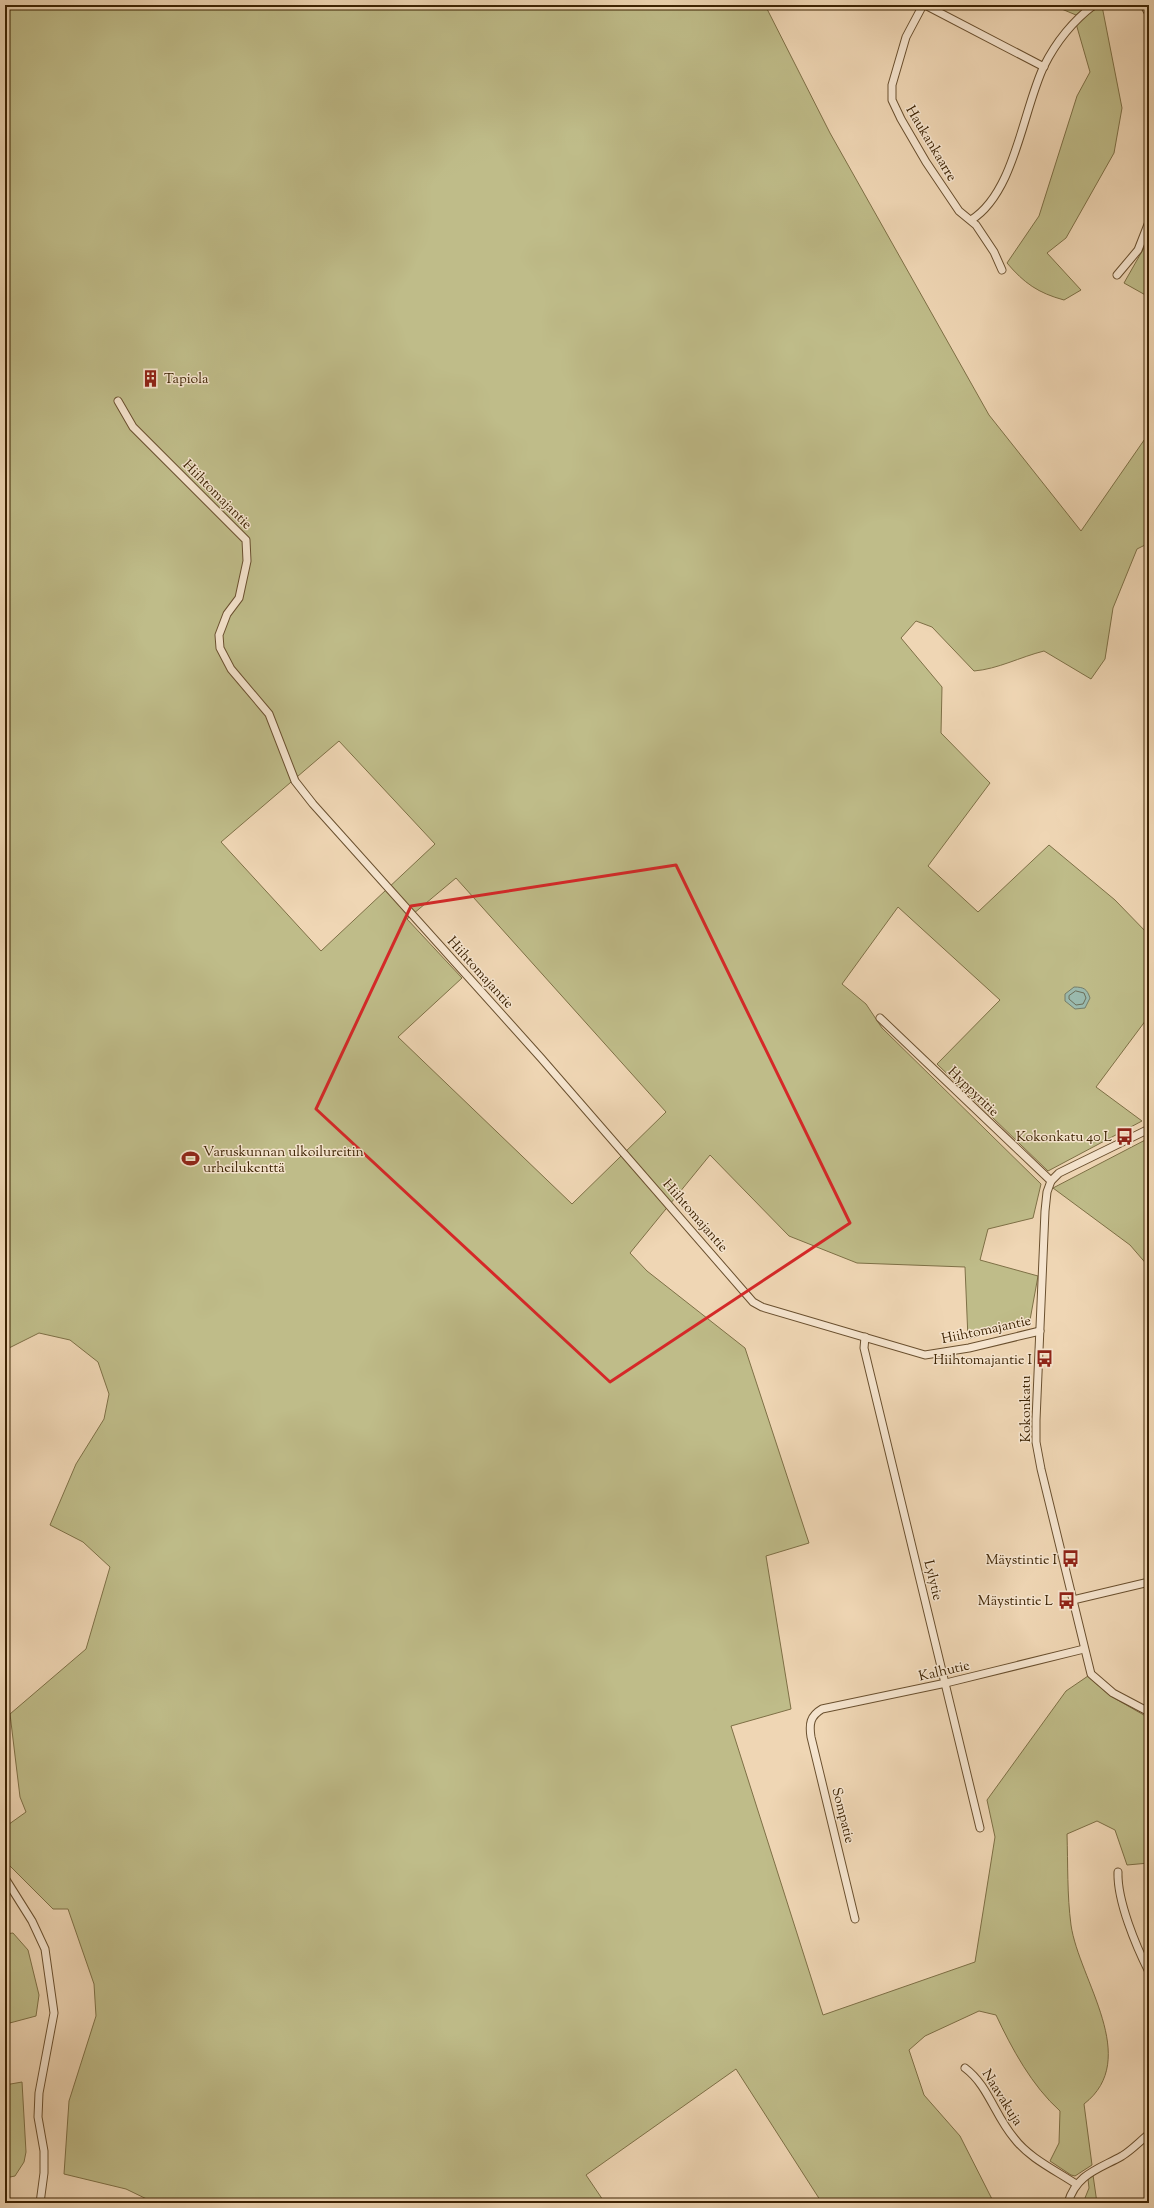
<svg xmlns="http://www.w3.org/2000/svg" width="1154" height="2208" font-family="'Sorts Mill Goudy',serif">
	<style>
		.green { fill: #bfbc89; stroke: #7e7046; fill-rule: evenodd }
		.water { fill: #9ab9ad; stroke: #757d69 }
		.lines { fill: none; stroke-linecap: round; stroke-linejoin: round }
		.shore { stroke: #6c6e58; stroke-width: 1 }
		.minor-casing { stroke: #6a502f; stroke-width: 9 }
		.minor { stroke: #f5e4ce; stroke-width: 7 }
		.marked { fill: none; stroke: #d62828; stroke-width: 3; stroke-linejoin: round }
		.labels { text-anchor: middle; stroke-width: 3; stroke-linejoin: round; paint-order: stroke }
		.street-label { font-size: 14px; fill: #3d2303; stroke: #f5e4ce }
		.poi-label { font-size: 14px; fill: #3d2303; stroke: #f5e4ce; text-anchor: end }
	</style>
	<rect width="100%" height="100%" fill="#efd6b4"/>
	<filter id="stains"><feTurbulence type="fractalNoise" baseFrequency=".005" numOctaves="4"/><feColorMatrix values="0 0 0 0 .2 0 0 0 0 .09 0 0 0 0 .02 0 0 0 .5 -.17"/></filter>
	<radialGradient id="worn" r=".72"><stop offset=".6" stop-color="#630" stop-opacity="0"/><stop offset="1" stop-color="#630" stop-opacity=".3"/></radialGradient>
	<g class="green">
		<path d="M5 5H765L830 133 989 415 1081 531 1149 433V543L1137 549 1113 608 1105 659 1091 679 1044 651C1020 657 998 669 974 671L932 627 916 621 901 638 942 687 941 733 990 783 928 866 978 912 1049 845 1115 900 1149 935V1016L1096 1087 1142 1121 1048 1171 937 1064 1000 1000 898 907 842 984 866 1004 882 1028 1041 1184 1033 1218 988 1229 980 1260 1038 1276 1030 1320 968 1339 965 1267 857 1263 789 1236 710 1155 630 1253 647 1271 745 1348 809 1543 766 1556 791 1709 731 1726 823 2015 975 1962 995 1837 987 1800 1066 1691 1088 1676 1109 1695 1149 1718V1863L1127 1865 1115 1830 1097 1821 1067 1834C1068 1864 1067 1895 1071 1925 1079 1980 1142 2059 1084 2104L1092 2165 1075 2176 1071 2175 1050 2161 1059 2143 1060 2111C1032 2086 1012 2049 996 2015L979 2011 925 2036 909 2050 924 2095 960 2136 994 2203H822L736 2069 586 2175 605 2203H155L126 2189 64 2174 69 2101 96 2016 94 1984 68 1909H53L5 1861V1827L26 1812 20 1797 10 1714 86 1649 110 1567 83 1542 50 1525 76 1464 104 1419 109 1394 98 1362 70 1340 39 1333 5 1350ZM339 741 435 844 321 951 221 842ZM456 878 666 1112 572 1204 398 1037 462 978 407 919Z"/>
		<polygon points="1052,5 1089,5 1076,15"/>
		<path d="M1102 6 1122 108 1114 153 1066 238 1047 253 1081 290 1064 300C1038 293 1024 283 1007 263L1039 216 1077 96 1090 72 1075 20Z"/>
		<polygon points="1149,239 1149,297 1124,283"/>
		<polygon points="1149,1138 1149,1267 1130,1245 1053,1188"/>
		<polygon points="13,1933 28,1950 39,1995 36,2016 6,2024 5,1934"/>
		<polygon points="22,2082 26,2152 24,2162 15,2176 5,2178 5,2085"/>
		<polygon points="1093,2175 1097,2203 1083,2203 1089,2188 1088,2179"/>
	</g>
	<path class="water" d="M1074 987C1084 987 1087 989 1090 998L1085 1008 1075 1009 1065 1001V994Z"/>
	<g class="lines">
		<polygon class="shore" points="1076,991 1084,993 1086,998 1083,1004 1076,1005 1069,999 1069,996"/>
		<defs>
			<g id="minor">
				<polyline points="923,5 906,37 892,85 892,100 901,119 926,162 959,211 976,225 994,252 1002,270"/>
				<polyline points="925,5 1044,67"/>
				<polyline points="1144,5 1149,14"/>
				<path d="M971 220C1015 193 1023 109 1044 66 1056 42 1073 21 1094 5"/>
				<polyline points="1117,275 1138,250 1149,222"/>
				<polyline points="118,401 133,427 246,540 247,561 239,598 227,614 219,635 220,648 231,669 269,714 295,781 313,804 541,1058 753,1302 762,1307 925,1355 969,1348 1040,1331"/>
				<polyline points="880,1018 1051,1181"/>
				<polyline points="1149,1129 1059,1173 1051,1181 1047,1192 1045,1211 1036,1420 1036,1442 1041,1469 1091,1674 1113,1693 1149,1712"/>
				<polyline points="865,1337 864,1348 980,1828"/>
				<polyline points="1073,1600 1149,1582"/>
				<path d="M1118 1872C1117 1901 1136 1946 1149 1972"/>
				<polyline points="5,1878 32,1921 45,1949 54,2013 39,2093 38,2117 44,2151 44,2173 40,2203"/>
				<path d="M855 1919 811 1737C809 1724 810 1716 822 1709L946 1683 1084 1649"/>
				<path d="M965 2068C988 2085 995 2116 1014 2138 1029 2158 1055 2170 1076 2184"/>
				<path d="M1068 2203C1076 2174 1099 2169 1122 2156 1132 2150 1140 2141 1149 2134"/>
			</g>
		</defs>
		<use href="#minor" class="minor-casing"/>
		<use href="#minor" class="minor"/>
	</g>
	<path class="marked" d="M676 865 850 1223 610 1382 316 1109 411 906Z"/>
	<defs>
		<symbol id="building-bare" viewBox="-9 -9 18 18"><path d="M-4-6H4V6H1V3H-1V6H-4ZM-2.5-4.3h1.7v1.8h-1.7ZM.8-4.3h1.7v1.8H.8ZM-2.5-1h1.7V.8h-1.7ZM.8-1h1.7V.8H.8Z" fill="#8f2418" stroke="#f5e4ce" stroke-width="2.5" paint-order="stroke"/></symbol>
		<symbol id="bus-bare" viewBox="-9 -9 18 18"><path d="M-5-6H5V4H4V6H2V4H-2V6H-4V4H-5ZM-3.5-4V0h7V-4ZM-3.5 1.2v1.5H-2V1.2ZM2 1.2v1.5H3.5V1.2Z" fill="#8f2418" stroke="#f5e4ce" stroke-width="2.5" paint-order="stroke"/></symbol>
		<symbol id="stadium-bare" viewBox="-9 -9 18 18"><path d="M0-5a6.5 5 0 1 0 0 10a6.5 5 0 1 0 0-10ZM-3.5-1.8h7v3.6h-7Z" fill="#8f2418" stroke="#f5e4ce" stroke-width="2.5" paint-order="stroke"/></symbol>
	</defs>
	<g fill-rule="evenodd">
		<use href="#building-bare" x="138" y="366" width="25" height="25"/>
		<use href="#bus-bare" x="1112" y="1124" width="25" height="25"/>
		<use href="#stadium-bare" x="178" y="1146" width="25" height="25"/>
		<use href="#bus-bare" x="1032" y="1346" width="25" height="25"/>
		<use href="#bus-bare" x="1058" y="1546" width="25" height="25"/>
		<use href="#bus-bare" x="1054" y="1588" width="25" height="25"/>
	</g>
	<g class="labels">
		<g class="street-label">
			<text transform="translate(932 143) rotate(59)" y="5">Haukankaarre</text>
			<text transform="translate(218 494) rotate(45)" y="5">Hiihtomajantie</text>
			<text transform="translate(481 972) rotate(48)" y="5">Hiihtomajantie</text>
			<text transform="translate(974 1091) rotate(44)" y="5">Hyppyritie</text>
			<text transform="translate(696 1215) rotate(49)" y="5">Hiihtomajantie</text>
			<text transform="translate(986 1329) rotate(-12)" y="5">Hiihtomajantie</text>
			<text transform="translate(1025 1409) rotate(-90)" y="5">Kokonkatu</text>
			<text transform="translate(934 1580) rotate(76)" y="5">Lylytie</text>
			<text transform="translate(944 1670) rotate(-13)" y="5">Kalhutie</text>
			<text transform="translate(844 1815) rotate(76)" y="5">Sompatie</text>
			<text transform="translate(1003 2097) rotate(58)" y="5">Naavakuja</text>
		</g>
		<g class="poi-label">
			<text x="164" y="383" text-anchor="start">Tapiola</text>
			<text x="1112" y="1141">Kokonkatu 40 L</text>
			<text x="203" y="1156" text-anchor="start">Varuskunnan ulkoilureitin<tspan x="203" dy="16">urheilukenttä</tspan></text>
			<text x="1032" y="1364">Hiihtomajantie I</text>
			<text x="1057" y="1564">Mäystintie I</text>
			<text x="1053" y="1605">Mäystintie L</text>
		</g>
	</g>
	<rect width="1154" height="2208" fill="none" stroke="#efd6b4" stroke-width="20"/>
	<rect x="6" y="6" width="1142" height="2196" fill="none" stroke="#3d2303" stroke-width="2"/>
	<rect x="10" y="10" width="1134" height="2188" fill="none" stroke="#3d2303"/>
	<rect width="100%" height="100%" filter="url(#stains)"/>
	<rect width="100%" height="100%" fill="url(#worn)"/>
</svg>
